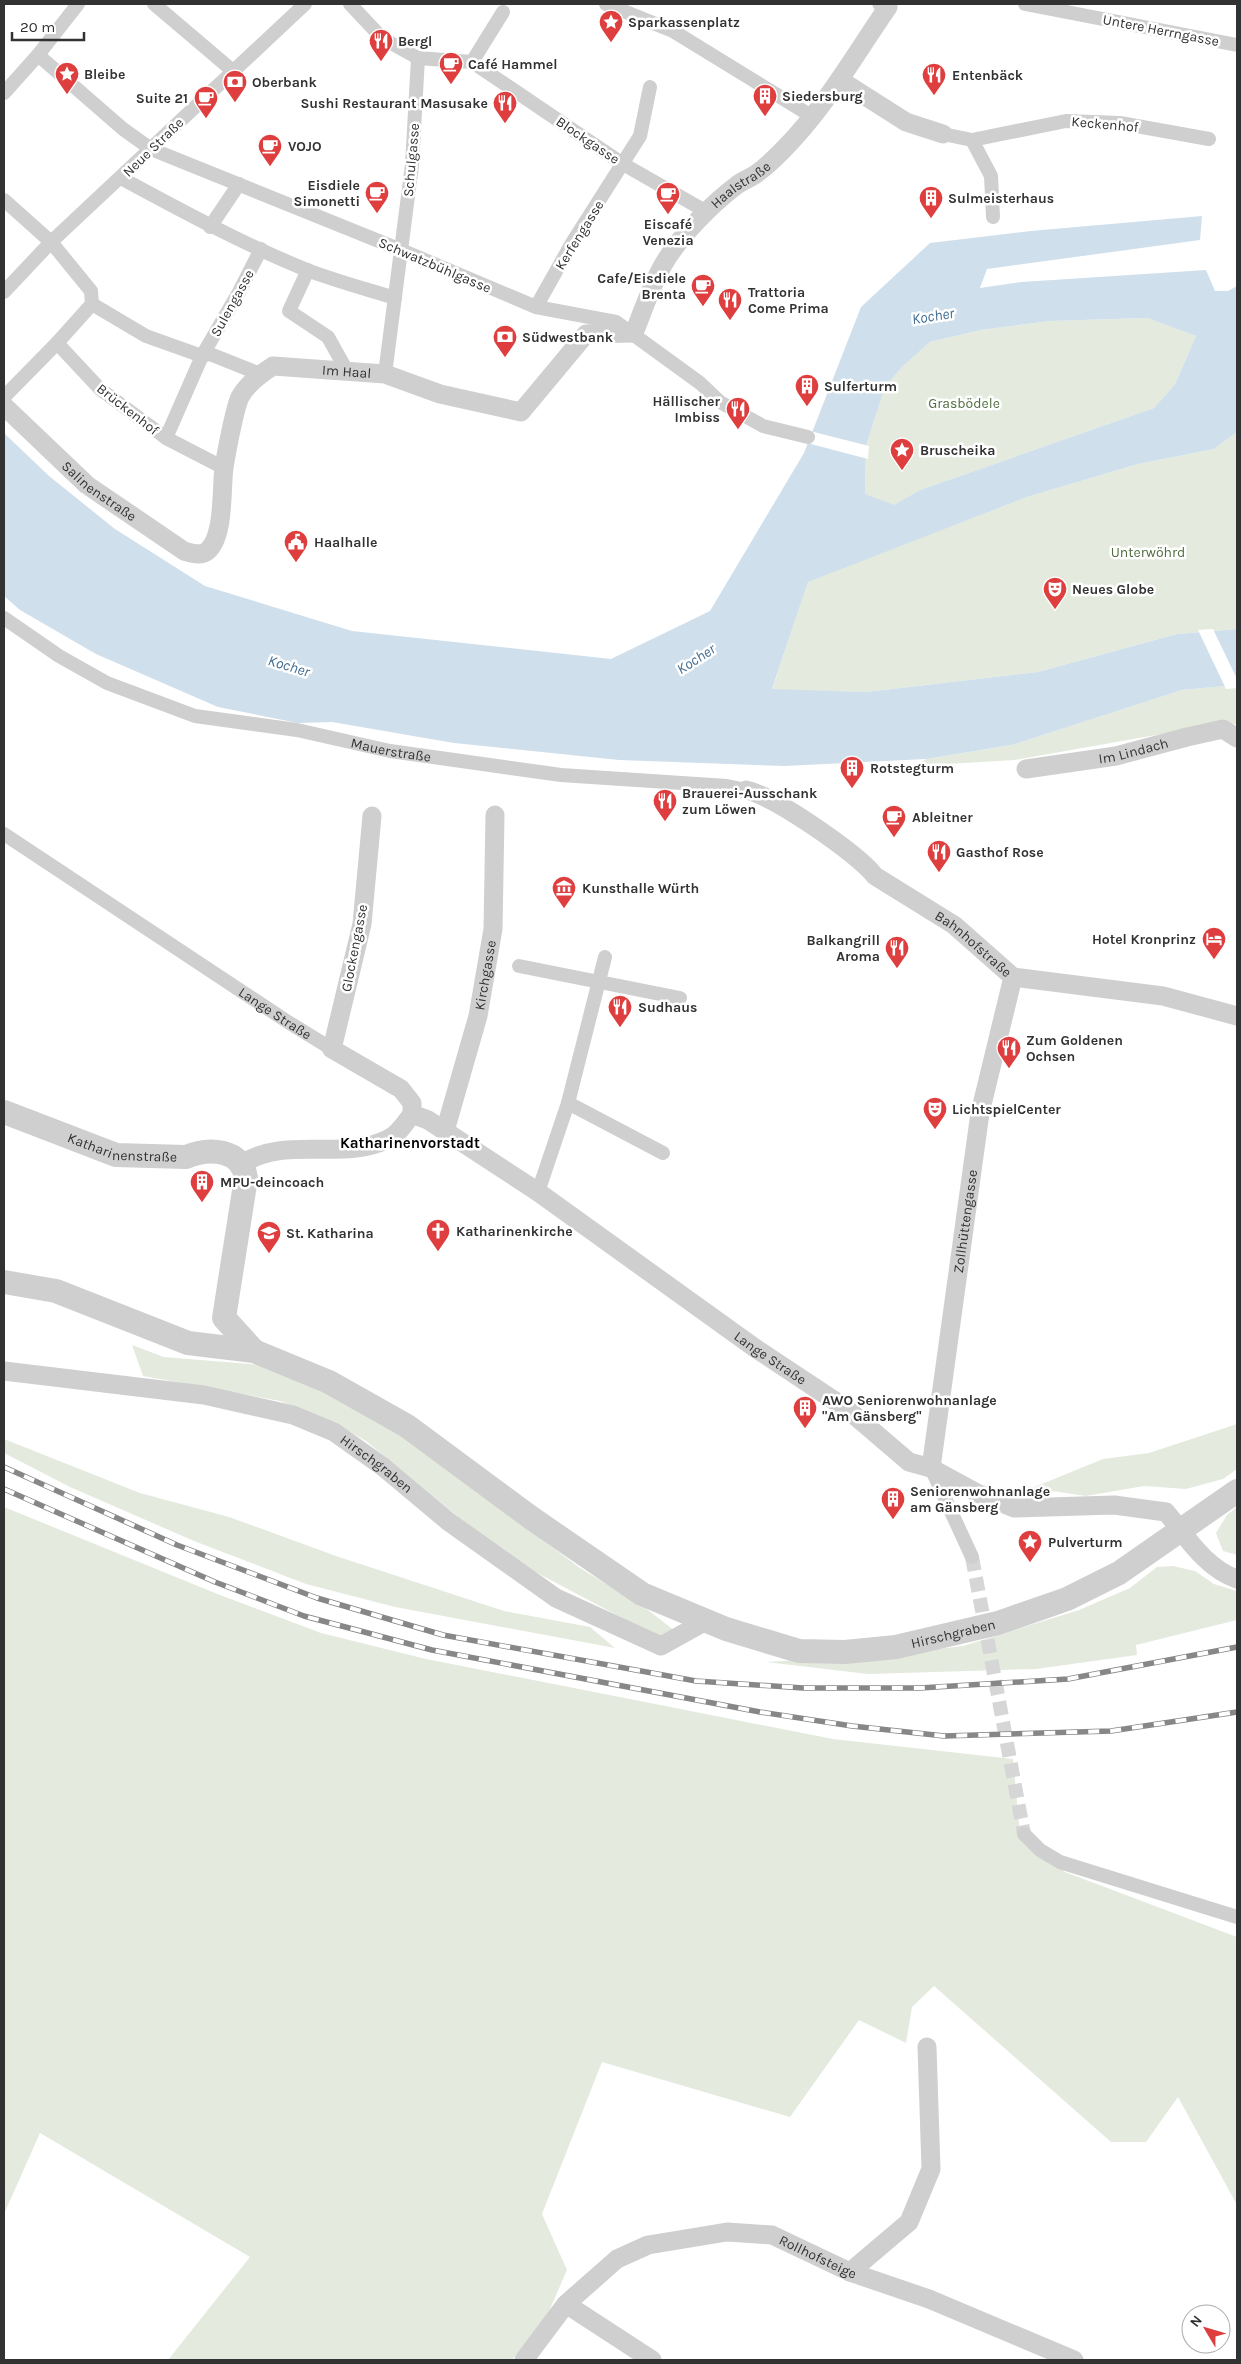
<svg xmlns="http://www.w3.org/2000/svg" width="1241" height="2364" font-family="Karla,sans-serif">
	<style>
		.green { fill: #e4ebde }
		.water { fill: #cfdfec; fill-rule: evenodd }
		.pier { fill: #fff }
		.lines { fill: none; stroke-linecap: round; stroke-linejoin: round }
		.pedestrian-tunnel { stroke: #d6d6d6; stroke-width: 14; stroke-dasharray: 14 7; stroke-linecap: butt }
		.pedestrian { stroke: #cfcfcf; stroke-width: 14 }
		.minor { stroke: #cfcfcf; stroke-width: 19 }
		.tertiary { stroke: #cfcfcf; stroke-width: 24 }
		.rail-casing { stroke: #878787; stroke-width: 5.5 }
		.rail { stroke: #fff; stroke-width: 4; stroke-dasharray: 11; stroke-linecap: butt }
		.labels { text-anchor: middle; stroke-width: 5; stroke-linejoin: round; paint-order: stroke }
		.poi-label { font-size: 14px; font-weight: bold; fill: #323232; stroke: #fff; text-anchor: start }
		.street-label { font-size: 14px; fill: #323232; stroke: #fff }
		.park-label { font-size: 14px; fill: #526d40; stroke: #fff }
		.water-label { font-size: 15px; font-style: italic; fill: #426e92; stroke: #fff }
		.neighbourhood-label { font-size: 15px; font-weight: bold; fill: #000; stroke: #fff }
	</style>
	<rect width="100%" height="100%" fill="#fff"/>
	<g class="green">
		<polygon points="1147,318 1196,336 1175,384 1154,408 920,490 893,506 865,494 866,446 885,387 902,367 930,342 981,330 1050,321"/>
		<polygon points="1237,432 1237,629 1177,634 1038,672 866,692 772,690 808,581 1027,497 1138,464 1214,449"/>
		<polygon points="1237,685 1237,724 1207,726 1015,760 914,766 926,759 1012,745 1182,690"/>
		<polygon points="132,1345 164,1357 263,1365 307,1381 413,1442 580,1568 648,1610 675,1631 662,1639 507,1557 366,1441 333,1422 280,1401 143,1376"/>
		<polygon points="1237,1424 1237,1469 1223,1479 1186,1489 1144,1486 1086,1496 1032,1488 1103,1459 1149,1453"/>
		<polygon points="4,1439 140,1493 229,1517 336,1556 504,1611 590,1627 615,1648 395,1607 306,1584 194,1541 70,1487 4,1453"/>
		<polygon points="4,1507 220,1595 321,1633 426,1659 833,1739 1013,1759 1020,1834 1065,1872 1237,1937 1237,2205 1178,2097 1146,2142 1111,2142 934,1986 912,2007 906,2043 859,2020 790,2117 602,2062 542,2214 567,2270 547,2316 512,2360 168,2360 250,2257 40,2133 4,2214"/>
		<polygon points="1237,1507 1237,1555 1223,1551 1216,1533 1227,1515"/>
		<polygon points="1173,1566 1195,1571 1214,1584 1237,1591 1237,1620 1136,1645 1137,1655 1036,1669 868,1674 766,1662 887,1655 963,1646 1079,1610 1130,1588 1157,1567"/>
	</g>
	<path class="water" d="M1202 216 1200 240 987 269 980 288 1022 282 1206 270 1215 291H1228L1237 286V432L1214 449 1138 464 1027 497 808 582 772 689 866 692 1038 672 1177 634 1237 629V685L1182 690 1012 745 926 759 784 766 619 760 454 743 332 722 298 723 218 707 96 654 20 610 4 596V433L49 476 115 529 205 586 352 631 611 659 710 611 804 453 861 307 930 243 1031 231ZM1147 318 1196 336 1175 384 1154 408 920 490 894 505 865 494 866 446 885 387 902 367 930 342 981 330 1050 321Z"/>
	<g class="pier">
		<polygon points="810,431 869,446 868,459 807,443"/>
		<polygon points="1213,629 1237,679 1237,688 1226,689 1198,630"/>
	</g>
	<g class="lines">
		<polyline class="pedestrian-tunnel" points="972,1557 1024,1834"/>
		<g class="pedestrian">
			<polyline points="154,4 233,71"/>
			<polyline points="350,4 382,38 418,58 472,62 503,12"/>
			<polyline points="606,4 673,31 813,117"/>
			<polyline points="1025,4 1237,45"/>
			<polyline points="38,55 123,129 151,149 401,250 536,307 616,322 700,383 720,402 763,426 808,437"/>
			<polyline points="472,62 623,164 707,212"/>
			<polyline points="4,93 38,55 78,4"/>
			<polyline points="943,134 972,140 991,176 993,217"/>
			<polyline points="972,140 1066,121 1120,123 1209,139"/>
			<path d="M121 178C182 211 243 244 307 270 336 281 366 289 395 298"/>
			<polyline points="4,200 51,242 91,291 92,304 146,336 202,356 210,354 260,374"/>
			<polyline points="210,227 239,184"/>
			<polyline points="308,270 289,311 328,337 347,371"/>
			<polyline points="4,292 51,242 305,4"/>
			<polyline points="536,307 572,243 640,136 650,87"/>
			<polyline points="57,343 92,304"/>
			<polyline points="385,374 412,165 418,58"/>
			<polyline points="4,397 57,343 100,389 166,438 224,468"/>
			<polyline points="166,438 202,356 239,292 261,249"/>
			<path id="s1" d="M4 618 59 656 107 683 195 716 297 730 390 751 561 775 727 786 746 790"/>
			<path id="s2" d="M4 834 288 1022 332 1049"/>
			<polyline points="519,966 680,998"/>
			<polyline points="568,1103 663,1153"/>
			<polyline points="538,1192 568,1103 605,957"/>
			<polyline points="931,1468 972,1557"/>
			<polyline points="1024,1834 1040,1850 1060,1862 1237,1917"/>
		</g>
		<g class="minor">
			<polyline points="840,80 906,122 943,134"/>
			<path id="s3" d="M4 406 87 485 184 551C191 553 199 556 206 552 225 539 221 488 224 468 226 454 235 407 240 397 247 384 262 373 273 366L385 374 440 394 521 412 586 334 634 333C644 309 652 282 666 260 682 234 713 203 737 185 744 180 753 177 760 171 768 165 775 158 782 151 825 108 854 56 888 7L882 4"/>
			<path id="s4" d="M1026 769 1116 756 1187 737 1223 729 1237 738"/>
			<path id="s5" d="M746 790C774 796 857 853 875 876L954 925 1013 977 1163 996 1237 1016"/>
			<polyline points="372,816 362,924 332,1049 401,1089 412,1103 412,1114"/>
			<path id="s6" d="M412 1114 428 1120 538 1192 755 1348 847 1409 909 1462 931 1468 977 1493 1014 1508 1114 1505 1166 1512C1186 1536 1205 1568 1237 1579"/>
			<path id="s7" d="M445 1131 478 1016 493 929 495 815"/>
			<path d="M242 1164C285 1135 343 1162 388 1139 399 1134 405 1123 412 1114"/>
			<path id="s8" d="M4 1371 204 1395 293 1415 334 1432 382 1466 449 1522 556 1598 661 1646 706 1621"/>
			<path id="s9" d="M931 1468 980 1113 1013 977"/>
			<polyline points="850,2272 909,2222 931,2169 927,2047"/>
			<polyline points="566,2304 652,2360"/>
			<path id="s10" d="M524 2360 566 2304 617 2259 648 2245 727 2232 772 2235 850 2272 929 2299 1074 2360"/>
		</g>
		<g class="tertiary">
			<path id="s11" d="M4 1112 116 1155 186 1157C209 1147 242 1149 246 1178L224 1318 254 1351"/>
			<path id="s12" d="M4 1282 56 1291 188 1343 254 1351 329 1382 407 1426 530 1517 642 1594 726 1629 799 1651 845 1652 896 1647 998 1623 1067 1599 1119 1573 1237 1491"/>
		</g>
		<defs>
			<g id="rail">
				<polyline points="4,1467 177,1545 317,1598 443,1635 696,1681 803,1688 920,1688 1068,1679 1237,1647"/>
				<polyline points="4,1489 215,1582 304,1616 432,1650 760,1712 852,1726 944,1736 1111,1731 1237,1712"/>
			</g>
		</defs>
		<use href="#rail" class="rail-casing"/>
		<use href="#rail" class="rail"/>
	</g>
	<defs>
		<symbol id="sight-pin" viewBox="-11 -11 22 30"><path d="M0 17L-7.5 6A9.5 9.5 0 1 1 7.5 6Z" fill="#df3e3f" stroke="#fff"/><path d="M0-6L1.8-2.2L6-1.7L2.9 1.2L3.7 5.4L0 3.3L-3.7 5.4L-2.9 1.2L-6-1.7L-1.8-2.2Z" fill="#fff"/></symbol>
		<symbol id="restaurant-pin" viewBox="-11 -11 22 30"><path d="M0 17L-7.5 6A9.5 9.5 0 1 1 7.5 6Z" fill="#df3e3f" stroke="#fff"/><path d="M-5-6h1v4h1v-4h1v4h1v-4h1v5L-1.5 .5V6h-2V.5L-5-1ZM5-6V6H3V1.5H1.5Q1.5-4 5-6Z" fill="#fff"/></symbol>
		<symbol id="cafe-pin" viewBox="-11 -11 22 30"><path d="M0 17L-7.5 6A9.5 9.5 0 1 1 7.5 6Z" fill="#df3e3f" stroke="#fff"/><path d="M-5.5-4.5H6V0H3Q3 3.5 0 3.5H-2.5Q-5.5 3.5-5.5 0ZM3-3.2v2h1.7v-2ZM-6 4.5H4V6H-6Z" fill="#fff"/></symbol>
		<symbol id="bank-pin" viewBox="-11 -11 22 30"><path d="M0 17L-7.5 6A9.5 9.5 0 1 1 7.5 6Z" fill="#df3e3f" stroke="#fff"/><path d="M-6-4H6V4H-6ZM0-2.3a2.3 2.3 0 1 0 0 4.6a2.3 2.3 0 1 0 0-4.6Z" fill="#fff"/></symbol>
		<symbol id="building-pin" viewBox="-11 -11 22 30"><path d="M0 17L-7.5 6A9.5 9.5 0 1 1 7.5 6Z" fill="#df3e3f" stroke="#fff"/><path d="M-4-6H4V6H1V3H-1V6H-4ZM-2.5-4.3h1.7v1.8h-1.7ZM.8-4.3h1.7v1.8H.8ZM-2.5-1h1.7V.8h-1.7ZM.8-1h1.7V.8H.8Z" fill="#fff"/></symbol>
		<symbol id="civic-pin" viewBox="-11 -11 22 30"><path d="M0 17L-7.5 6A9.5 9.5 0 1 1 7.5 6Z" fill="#df3e3f" stroke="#fff"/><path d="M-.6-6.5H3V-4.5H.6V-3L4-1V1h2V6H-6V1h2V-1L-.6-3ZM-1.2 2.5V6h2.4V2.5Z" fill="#fff"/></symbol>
		<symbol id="theatre-pin" viewBox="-11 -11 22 30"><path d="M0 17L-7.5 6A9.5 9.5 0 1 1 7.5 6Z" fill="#df3e3f" stroke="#fff"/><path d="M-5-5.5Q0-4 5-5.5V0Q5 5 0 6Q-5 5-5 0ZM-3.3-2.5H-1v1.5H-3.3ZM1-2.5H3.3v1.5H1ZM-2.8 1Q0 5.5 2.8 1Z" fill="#fff"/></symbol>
		<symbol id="museum-pin" viewBox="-11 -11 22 30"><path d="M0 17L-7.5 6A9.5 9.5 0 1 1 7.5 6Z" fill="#df3e3f" stroke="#fff"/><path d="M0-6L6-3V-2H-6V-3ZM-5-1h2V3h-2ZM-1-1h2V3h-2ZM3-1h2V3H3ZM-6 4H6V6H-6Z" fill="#fff"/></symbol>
		<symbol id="hotel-pin" viewBox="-11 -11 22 30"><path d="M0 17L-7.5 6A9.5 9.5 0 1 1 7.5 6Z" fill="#df3e3f" stroke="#fff"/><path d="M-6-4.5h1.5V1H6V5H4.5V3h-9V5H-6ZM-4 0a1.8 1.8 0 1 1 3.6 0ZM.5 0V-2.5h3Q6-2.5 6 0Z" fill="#fff"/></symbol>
		<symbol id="church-pin" viewBox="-11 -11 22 30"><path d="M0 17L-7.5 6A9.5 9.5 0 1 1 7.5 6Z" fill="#df3e3f" stroke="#fff"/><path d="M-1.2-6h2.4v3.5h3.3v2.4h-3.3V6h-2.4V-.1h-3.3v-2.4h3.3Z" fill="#fff"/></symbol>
		<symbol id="school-pin" viewBox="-11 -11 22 30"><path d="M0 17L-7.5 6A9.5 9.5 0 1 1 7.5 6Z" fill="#df3e3f" stroke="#fff"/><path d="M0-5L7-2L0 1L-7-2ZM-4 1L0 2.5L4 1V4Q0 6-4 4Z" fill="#fff"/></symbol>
	</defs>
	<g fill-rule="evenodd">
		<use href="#sight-pin" x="597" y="8" width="28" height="38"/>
		<use href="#restaurant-pin" x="367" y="27" width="28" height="38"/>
		<use href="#cafe-pin" x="437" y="50" width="28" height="38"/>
		<use href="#sight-pin" x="53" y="60" width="28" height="38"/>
		<use href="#restaurant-pin" x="920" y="61" width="28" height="38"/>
		<use href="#bank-pin" x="221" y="68" width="28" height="38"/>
		<use href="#building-pin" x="751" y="82" width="28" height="38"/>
		<use href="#cafe-pin" x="192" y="84" width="28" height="38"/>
		<use href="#restaurant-pin" x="491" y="89" width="28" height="38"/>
		<use href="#cafe-pin" x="256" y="132" width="28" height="38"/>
		<use href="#cafe-pin" x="363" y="179" width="28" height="38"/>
		<use href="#cafe-pin" x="654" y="180" width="28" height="38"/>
		<use href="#building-pin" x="917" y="184" width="28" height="38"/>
		<use href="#cafe-pin" x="689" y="272" width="28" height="38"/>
		<use href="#restaurant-pin" x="716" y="286" width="28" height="38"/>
		<use href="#bank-pin" x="491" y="323" width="28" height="38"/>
		<use href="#building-pin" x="793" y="372" width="28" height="38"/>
		<use href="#restaurant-pin" x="724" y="395" width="28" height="38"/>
		<use href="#sight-pin" x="888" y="436" width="28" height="38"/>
		<use href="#civic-pin" x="282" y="528" width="28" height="38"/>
		<use href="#theatre-pin" x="1041" y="575" width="28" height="38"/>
		<use href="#building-pin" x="838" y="754" width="28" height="38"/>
		<use href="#restaurant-pin" x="651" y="787" width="28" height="38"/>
		<use href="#cafe-pin" x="880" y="803" width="28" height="38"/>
		<use href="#restaurant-pin" x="925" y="838" width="28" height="38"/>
		<use href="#museum-pin" x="550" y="874" width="28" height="38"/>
		<use href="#hotel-pin" x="1200" y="925" width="28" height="38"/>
		<use href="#restaurant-pin" x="883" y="934" width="28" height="38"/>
		<use href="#restaurant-pin" x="606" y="993" width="28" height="38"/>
		<use href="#restaurant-pin" x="995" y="1034" width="28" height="38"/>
		<use href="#theatre-pin" x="921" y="1095" width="28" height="38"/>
		<use href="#building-pin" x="188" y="1168" width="28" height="38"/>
		<use href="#church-pin" x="424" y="1217" width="28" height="38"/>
		<use href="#school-pin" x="255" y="1219" width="28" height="38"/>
		<use href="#building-pin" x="791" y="1394" width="28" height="38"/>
		<use href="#building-pin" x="879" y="1485" width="28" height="38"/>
		<use href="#sight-pin" x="1016" y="1528" width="28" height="38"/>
	</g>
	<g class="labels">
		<g class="poi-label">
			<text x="628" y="27">Sparkassenplatz</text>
			<text x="398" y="46">Bergl</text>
			<text x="468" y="69">Café Hammel</text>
			<text x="84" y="79">Bleibe</text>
			<text x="952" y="80">Entenbäck</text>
			<text x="252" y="87">Oberbank</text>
			<text x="782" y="101">Siedersburg</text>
			<text x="188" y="103" text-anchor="end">Suite 21</text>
			<text x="488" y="108" text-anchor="end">Sushi Restaurant Masusake</text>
			<text x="288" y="151">VOJO</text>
			<text x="360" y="190" text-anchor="end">Eisdiele<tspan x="360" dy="16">Simonetti</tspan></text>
			<text x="948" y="203">Sulmeisterhaus</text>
			<text x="668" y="229" text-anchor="middle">Eiscafé<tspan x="668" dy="16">Venezia</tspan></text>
			<text x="686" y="283" text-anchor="end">Cafe/Eisdiele<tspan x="686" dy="16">Brenta</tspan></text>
			<text x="748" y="297">Trattoria<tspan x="748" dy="16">Come Prima</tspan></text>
			<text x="522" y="342">Südwestbank</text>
			<text x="824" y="391">Sulferturm</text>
			<text x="720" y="406" text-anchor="end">Hällischer<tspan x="720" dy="16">Imbiss</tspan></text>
			<text x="920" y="455">Bruscheika</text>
			<text x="314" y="547">Haalhalle</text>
			<text x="1072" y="594">Neues Globe</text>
			<text x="870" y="773">Rotstegturm</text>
			<text x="682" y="798">Brauerei-Ausschank<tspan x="682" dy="16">zum Löwen</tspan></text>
			<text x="912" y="822">Ableitner</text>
			<text x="956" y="857">Gasthof Rose</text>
			<text x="582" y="893">Kunsthalle Würth</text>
			<text x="1196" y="944" text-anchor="end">Hotel Kronprinz</text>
			<text x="880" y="945" text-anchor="end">Balkangrill<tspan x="880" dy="16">Aroma</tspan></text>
			<text x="638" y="1012">Sudhaus</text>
			<text x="1026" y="1045">Zum Goldenen<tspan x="1026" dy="16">Ochsen</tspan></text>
			<text x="952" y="1114">LichtspielCenter</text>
			<text x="220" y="1187">MPU-deincoach</text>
			<text x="456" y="1236">Katharinenkirche</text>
			<text x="286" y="1238">St. Katharina</text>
			<text x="822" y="1405">AWO Seniorenwohnanlage<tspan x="822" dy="16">"Am Gänsberg"</tspan></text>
			<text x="910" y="1496">Seniorenwohnanlage<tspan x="910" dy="16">am Gänsberg</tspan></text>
			<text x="1048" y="1547">Pulverturm</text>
		</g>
		<g class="street-label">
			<text transform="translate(1161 30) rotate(11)" y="5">Untere Herrngasse</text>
			<text transform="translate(1105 124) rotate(5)" y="5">Keckenhof</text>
			<text transform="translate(588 140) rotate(34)" y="5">Blockgasse</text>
			<text transform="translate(153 147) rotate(-44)" y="5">Neue Straße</text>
			<text transform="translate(411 160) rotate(-85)" y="5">Schulgasse</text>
			<text dy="5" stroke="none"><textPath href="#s3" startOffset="1051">Haalstraße</textPath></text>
			<text transform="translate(579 235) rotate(-58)" y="5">Kerfengasse</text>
			<text transform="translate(435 265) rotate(23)" y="5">Schwatzbühlgasse</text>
			<text transform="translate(232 303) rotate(-61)" y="5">Sulengasse</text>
			<text dy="5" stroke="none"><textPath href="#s3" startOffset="535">Im Haal</textPath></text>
			<text transform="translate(128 409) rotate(38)" y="5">Brückenhof</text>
			<text dy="5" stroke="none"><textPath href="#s3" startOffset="128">Salinenstraße</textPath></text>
			<text dy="5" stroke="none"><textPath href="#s1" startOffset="415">Mauerstraße</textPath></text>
			<text dy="5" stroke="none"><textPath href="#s4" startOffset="109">Im Lindach</textPath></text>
			<text dy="5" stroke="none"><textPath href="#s5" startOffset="276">Bahnhofstraße</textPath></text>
			<text transform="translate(354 948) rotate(-79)" y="5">Glockengasse</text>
			<text dy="5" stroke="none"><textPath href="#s7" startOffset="161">Kirchgasse</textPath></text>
			<text dy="5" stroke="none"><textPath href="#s2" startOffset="325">Lange Straße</textPath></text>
			<text dy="5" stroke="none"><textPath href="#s11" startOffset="125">Katharinenstraße</textPath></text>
			<text dy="5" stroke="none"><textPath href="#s9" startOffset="249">Zollhüttengasse</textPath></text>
			<text dy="5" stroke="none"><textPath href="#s6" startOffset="434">Lange Straße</textPath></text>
			<text dy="5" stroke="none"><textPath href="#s8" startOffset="390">Hirschgraben</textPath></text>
			<text dy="5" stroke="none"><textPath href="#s12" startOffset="1044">Hirschgraben</textPath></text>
			<text dy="5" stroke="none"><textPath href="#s10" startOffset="348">Rollhofsteige</textPath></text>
		</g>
		<g class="park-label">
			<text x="964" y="408">Grasbödele</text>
			<text x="1148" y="557">Unterwöhrd</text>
		</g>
		<g class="water-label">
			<text transform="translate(933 316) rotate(-9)" y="5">Kocher</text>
			<text transform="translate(696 659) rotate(-33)" y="5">Kocher</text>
			<text transform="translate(289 666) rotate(17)" y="5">Kocher</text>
		</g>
		<g class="neighbourhood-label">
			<text x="410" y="1148">Katharinenvorstadt</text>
		</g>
	</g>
	<rect width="1241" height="2364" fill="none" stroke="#323232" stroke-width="10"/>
	<g transform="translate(1206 2329) rotate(308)"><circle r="24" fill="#ffffff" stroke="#adadad"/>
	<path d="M0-4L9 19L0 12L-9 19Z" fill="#df3e3f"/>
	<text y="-8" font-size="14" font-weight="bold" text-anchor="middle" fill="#323232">N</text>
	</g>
	<path d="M12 32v8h72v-8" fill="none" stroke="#323232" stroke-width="2.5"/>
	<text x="20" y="32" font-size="15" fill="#323232" stroke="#ffffff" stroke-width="4" paint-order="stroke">20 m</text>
</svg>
